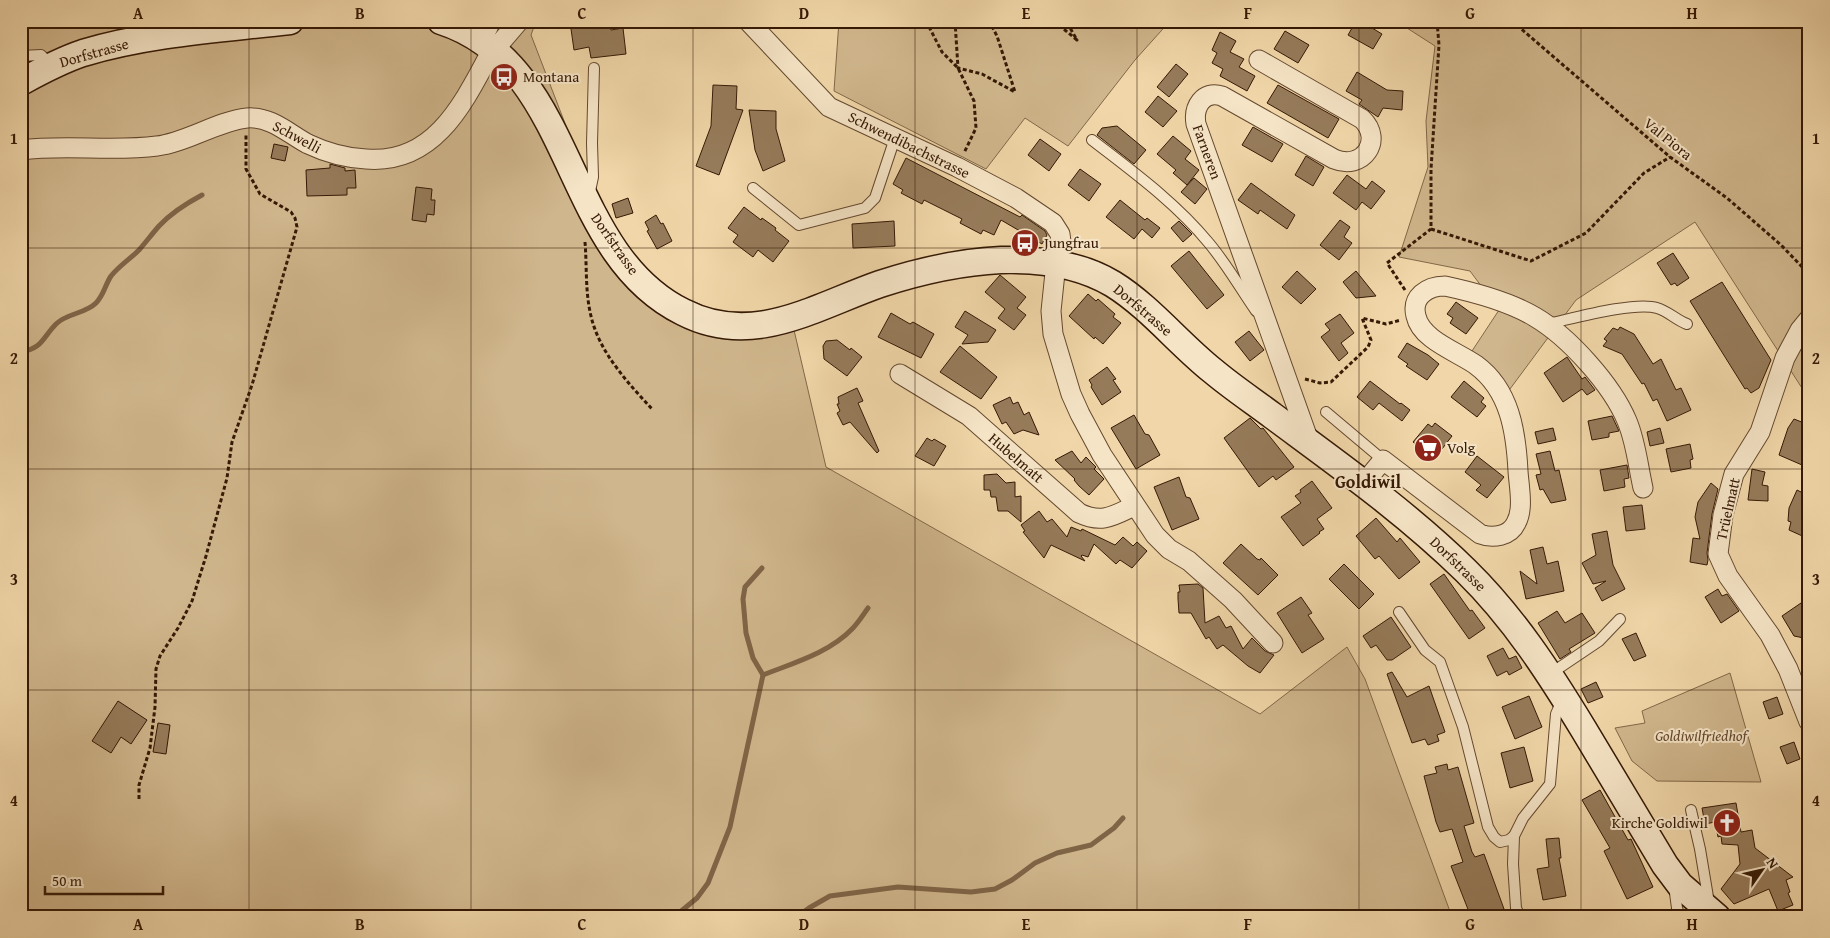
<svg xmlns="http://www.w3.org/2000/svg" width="1830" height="938" font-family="'Gentium Book Plus',serif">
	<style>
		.green { fill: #d0b68c; stroke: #826848 }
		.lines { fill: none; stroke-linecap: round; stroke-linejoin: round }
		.stream { stroke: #7f6446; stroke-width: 5 }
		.building { fill: #967b5a; stroke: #351905 }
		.lane-casing { stroke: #64482e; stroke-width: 12 }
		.street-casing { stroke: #64482e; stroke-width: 21 }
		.secondary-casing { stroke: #351905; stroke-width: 29 }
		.path { stroke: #351905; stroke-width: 3; stroke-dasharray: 4 2.5; stroke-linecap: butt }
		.lane { stroke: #f5e4c6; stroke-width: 10 }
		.street { stroke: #f5e4c6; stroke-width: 19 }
		.secondary { stroke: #f5e4c6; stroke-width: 26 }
		.grid { fill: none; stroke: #351905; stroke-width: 1; stroke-opacity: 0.55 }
		.labels { text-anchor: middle; stroke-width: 4; stroke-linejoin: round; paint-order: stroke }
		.street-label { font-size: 15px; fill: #351905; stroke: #f5e4c6 }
		.poi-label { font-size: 15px; fill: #351905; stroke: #f5e4c6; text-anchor: start }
		.park-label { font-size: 15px; font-style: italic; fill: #64482e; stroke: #f5e4c6 }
		.quarter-label { font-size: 18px; font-weight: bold; fill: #351905; stroke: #f5e4c6 }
		.neatline { fill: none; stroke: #351905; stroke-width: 2 }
		.grid-label { font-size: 16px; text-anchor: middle; font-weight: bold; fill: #351905 }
	</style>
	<rect width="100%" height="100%" fill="#f0d6a8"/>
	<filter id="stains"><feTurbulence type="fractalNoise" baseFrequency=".004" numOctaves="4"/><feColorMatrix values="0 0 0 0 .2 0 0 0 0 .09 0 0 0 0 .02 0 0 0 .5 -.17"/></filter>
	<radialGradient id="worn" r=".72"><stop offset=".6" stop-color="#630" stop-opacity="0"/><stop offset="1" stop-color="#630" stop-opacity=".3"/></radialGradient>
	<g class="green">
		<polygon points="21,21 536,21 531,35 571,139 620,241 659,287 716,311 790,313 826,467 1260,714 1347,647 1365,679 1452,917 21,917"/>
		<polygon points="839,21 1170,21 1135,60 1068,146 1025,118 986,169 834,91"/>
		<polygon points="1396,21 1809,21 1809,399 1695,222 1576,300 1507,393 1472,351 1499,310 1470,271 1399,257 1428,167 1426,121 1435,46"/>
		<polygon points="1730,673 1761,782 1657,781 1632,761 1615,728 1645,723 1642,711"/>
	</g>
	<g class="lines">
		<g class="stream">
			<path d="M21 352C43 348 42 338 56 324 67 313 85 314 96 303 104 295 105 285 111 276 119 266 130 259 139 250 146 242 152 234 159 226 171 213 187 203 202 195"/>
			<path d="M763 675C793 663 829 653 852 629 858 623 863 615 868 608"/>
			<polyline points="674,917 697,898 708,883 730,827 763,675 753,658 746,633 743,599 745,587 762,568"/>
			<polyline points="797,917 809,908 830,896 898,887 971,892 995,889 1012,880 1035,863 1057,853 1091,845 1114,828 1123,818"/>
		</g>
	</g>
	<g class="building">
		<polygon points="587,21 587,23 608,21 611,30 623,28 626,54 591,58 589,47 574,50 570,22"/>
		<polygon points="1356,21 1376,21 1372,28 1382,34 1373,49 1348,35"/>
		<polygon points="1285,31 1309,45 1298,63 1274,49"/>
		<polygon points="1220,32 1236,41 1230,52 1244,59 1239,67 1255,76 1247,91 1220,76 1223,69 1212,63 1217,53 1212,50"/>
		<polygon points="1176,64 1188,74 1169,97 1157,87"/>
		<polygon points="1357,72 1387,90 1403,91 1402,110 1383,108 1378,117 1359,104 1362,100 1346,91"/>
		<polygon points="713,85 737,86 736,109 743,110 719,175 696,166 711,126"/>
		<polygon points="1278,85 1339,119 1328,138 1267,103"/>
		<polygon points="1158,96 1177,111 1163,127 1145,112"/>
		<polygon points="749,110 776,111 776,129 785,161 763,171 755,150"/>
		<polygon points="1117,126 1146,150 1134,164 1097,135 1102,128"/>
		<polygon points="1253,127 1283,144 1272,162 1242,145"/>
		<polygon points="1173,136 1191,151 1185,159 1199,170 1187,185 1173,173 1176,170 1157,154"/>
		<polygon points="1040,139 1061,154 1049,171 1028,155"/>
		<polygon points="274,144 288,147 285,161 271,158"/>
		<polygon points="1306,156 1324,167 1313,186 1295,175"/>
		<polygon points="906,158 1020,217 1022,215 1045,231 1047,235 1042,244 1001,220 994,235 983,230 981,234 960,223 962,219 924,200 922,204 901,193 903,190 893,184"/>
		<polygon points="330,164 345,168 345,171 355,170 356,188 347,188 347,195 307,196 306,170 330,168"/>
		<polygon points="1080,169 1101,184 1089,201 1068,185"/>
		<polygon points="1347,175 1366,189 1372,181 1385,191 1371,209 1362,202 1356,210 1333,193"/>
		<polygon points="1194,178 1207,189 1195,204 1181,192"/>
		<polygon points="1251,183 1295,215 1287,229 1260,210 1258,214 1238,200"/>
		<polygon points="416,187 432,189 431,200 435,200 434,215 427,214 426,222 412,220"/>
		<polygon points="628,198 633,213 616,218 612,204"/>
		<polygon points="1120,200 1145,220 1147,218 1160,228 1152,238 1142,229 1134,239 1106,217"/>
		<polygon points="744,207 761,220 762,218 776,228 775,230 789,241 773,262 758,250 753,257 733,242 738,235 728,228"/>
		<polygon points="656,215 661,224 663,223 672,241 657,249 647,231 649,230 645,222"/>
		<polygon points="1340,220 1350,227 1344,237 1352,243 1339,260 1320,245"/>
		<polygon points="894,221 895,246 853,248 852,224"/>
		<polygon points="1179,221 1192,234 1183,242 1171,228"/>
		<polygon points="1189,251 1224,295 1207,309 1171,266"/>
		<polygon points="1673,253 1689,278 1677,286 1675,283 1671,285 1657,263"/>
		<polygon points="1297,271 1316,289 1301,304 1282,287"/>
		<polygon points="1356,271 1376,296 1356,298 1343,282"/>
		<polygon points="1000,275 1026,297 1017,308 1026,315 1014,330 998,318 1005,309 985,292"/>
		<polygon points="1722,282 1771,360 1759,388 1751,393 1747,388 1745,389 1690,301"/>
		<polygon points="1088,294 1096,301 1098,299 1115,314 1113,317 1121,323 1103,344 1095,337 1094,339 1069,316"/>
		<polygon points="1456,302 1478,318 1466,334 1450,323 1453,318 1447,314"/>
		<polygon points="965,311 996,330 988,342 962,344 968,335 955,327"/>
		<polygon points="891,313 910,324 913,322 934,334 921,358 878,337"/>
		<polygon points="1340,314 1354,333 1341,343 1348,353 1339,361 1321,337 1330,330 1325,324"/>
		<polygon points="1620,327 1634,334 1653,364 1661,359 1676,390 1681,388 1691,410 1667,421 1657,399 1653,401 1644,383 1642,384 1622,354 1603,346 1607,341 1604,339 1613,328 1618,330"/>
		<polygon points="1249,331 1264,350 1250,361 1235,342"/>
		<polygon points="837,340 850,350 851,348 862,357 847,376 824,359 823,346 826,341"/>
		<polygon points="1407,343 1428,355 1439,364 1427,380 1406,366 1408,364 1398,357"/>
		<polygon points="960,346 997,377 981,399 940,372"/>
		<polygon points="1567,357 1582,379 1585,377 1595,390 1587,395 1582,389 1563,402 1544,373"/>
		<polygon points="1107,367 1116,379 1113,380 1121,392 1102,405 1091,387 1092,385 1089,380"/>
		<polygon points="1370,381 1400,404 1401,403 1410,410 1402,421 1379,403 1373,410 1357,397"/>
		<polygon points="1464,381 1484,398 1481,402 1486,406 1477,417 1451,397"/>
		<polygon points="857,388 863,401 858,403 879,451 877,453 850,422 843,425 837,413 840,411 837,404 839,404 838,397"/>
		<polygon points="1010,397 1013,404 1018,402 1024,415 1029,412 1039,435 1023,430 1014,434 1006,422 1002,424 993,405"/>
		<polygon points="1134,415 1145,434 1149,435 1160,455 1136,469 1111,428"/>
		<polygon points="1612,416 1619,431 1609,433 1609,437 1592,440 1588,421"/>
		<polygon points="1250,418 1261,429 1263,428 1294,467 1276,480 1273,476 1259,487 1224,438"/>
		<polygon points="1794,419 1809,425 1809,468 1779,455 1788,428"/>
		<polygon points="1435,423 1452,436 1442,449 1438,446 1430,456 1413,442 1428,424 1432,427"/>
		<polygon points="1553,428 1556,440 1538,444 1535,432"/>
		<polygon points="1660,428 1664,443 1650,446 1647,432"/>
		<polygon points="927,438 932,441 934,439 946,446 934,466 915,456"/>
		<polygon points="1690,444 1693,459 1690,460 1691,468 1671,472 1666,449"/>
		<polygon points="1072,451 1081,463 1086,457 1096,467 1094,469 1104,479 1089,495 1079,486 1074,480 1075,479 1055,460"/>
		<polygon points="1550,451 1555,471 1559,470 1566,500 1551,503 1543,489 1540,490 1536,475 1541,474 1536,454"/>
		<polygon points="1477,456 1504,477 1487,498 1476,490 1481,485 1465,472"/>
		<polygon points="1627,465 1629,478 1624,479 1625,487 1604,491 1600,470"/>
		<polygon points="1752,469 1765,472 1762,485 1768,486 1768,501 1748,500"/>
		<polygon points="997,474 1006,483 1015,482 1015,497 1021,496 1021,522 1008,511 998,511 996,497 991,497 990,490 984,490 984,475"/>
		<polygon points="1179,477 1186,497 1190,498 1199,519 1172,530 1154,487"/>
		<polygon points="1312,481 1332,508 1317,519 1324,529 1319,532 1320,533 1303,546 1281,517 1301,503 1295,496 1301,492 1300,490"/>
		<polygon points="1711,483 1718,489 1712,514 1707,553 1708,560 1707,565 1690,562 1693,538 1700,539 1695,517 1698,502"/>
		<polygon points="1797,490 1809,496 1809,539 1789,530 1791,522 1788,521 1789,508"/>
		<polygon points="1642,505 1645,529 1626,531 1623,507"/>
		<polygon points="1039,511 1047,522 1052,519 1067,537 1071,527 1081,531 1082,529 1115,545 1123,537 1133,546 1137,542 1147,551 1132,568 1120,560 1116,564 1094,544 1088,557 1082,555 1081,556 1085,561 1051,545 1044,558 1023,532 1025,531 1021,525"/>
		<polygon points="1376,518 1397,542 1400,538 1420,562 1399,579 1379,556 1375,559 1356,536"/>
		<polygon points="1607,531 1613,565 1625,589 1602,601 1595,588 1606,581 1593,584 1582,563 1596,555 1592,534"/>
		<polygon points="1241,544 1257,559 1260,560 1261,558 1278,575 1258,595 1223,563"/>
		<polygon points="1543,547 1547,564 1558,561 1564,591 1526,599 1520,571 1537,584 1530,550"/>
		<polygon points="1344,564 1374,594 1359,609 1329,579"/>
		<polygon points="1444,574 1470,611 1472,610 1485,628 1469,639 1430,584"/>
		<polygon points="1198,584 1203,588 1205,623 1219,616 1226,628 1231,626 1243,649 1252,638 1265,651 1274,655 1260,673 1248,666 1223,645 1217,649 1209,637 1206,639 1191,613 1179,613 1178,599 1178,592 1180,592 1179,585"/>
		<polygon points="1718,589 1722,596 1727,594 1739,611 1721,623 1705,597"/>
		<polygon points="1301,597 1312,613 1308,615 1324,639 1302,653 1277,613"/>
		<polygon points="1801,603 1809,616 1809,639 1794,636 1782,616"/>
		<polygon points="1557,611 1565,623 1582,613 1595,633 1569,649 1571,652 1560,659 1538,623"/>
		<polygon points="1391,617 1411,647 1392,660 1387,660 1376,645 1371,648 1363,636"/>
		<polygon points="1636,633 1646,656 1634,661 1622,639"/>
		<polygon points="1503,648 1509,659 1516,656 1522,668 1509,675 1507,671 1497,676 1487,656"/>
		<polygon points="1392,672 1407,697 1429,686 1445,732 1437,735 1439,741 1428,745 1425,739 1412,743 1387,674"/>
		<polygon points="1596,682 1603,697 1588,703 1581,689"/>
		<polygon points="1529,696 1542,727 1515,739 1502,707"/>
		<polygon points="1777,697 1783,714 1769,719 1763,702"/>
		<polygon points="118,701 147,720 131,744 121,737 111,753 92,741"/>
		<polygon points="158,723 170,725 166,754 153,752"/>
		<polygon points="1794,742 1800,759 1787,764 1780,747"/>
		<polygon points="1524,747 1533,781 1510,788 1501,753"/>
		<polygon points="1447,764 1448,770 1458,767 1474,823 1464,826 1472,852 1475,857 1484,854 1504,909 1495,912 1497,917 1471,917 1451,866 1463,862 1452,829 1440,832 1436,822 1424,776 1437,773 1435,767"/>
		<polygon points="1600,790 1628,840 1631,839 1653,887 1627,899 1604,851 1610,848 1582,800"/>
		<polygon points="1736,803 1741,832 1752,830 1755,848 1793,877 1786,880 1790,892 1788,893 1793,905 1778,911 1769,889 1734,904 1721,889 1740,864 1738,845 1722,844 1721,836 1718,837 1715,822 1705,824 1702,808"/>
		<polygon points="1559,838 1561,858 1559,858 1566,896 1543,900 1537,869 1549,867 1546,839"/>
	</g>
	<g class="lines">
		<defs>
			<g id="lane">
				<polyline points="21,56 41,55 51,65"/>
				<path d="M1092 140C1132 171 1175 202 1208 242 1226 263 1240 288 1256 311"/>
				<polyline points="753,188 799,225 865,208 875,198 895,138"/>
				<polyline points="589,196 593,177 592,143 594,68"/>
				<path d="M1547 324C1571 319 1635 301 1657 308 1668 311 1676 320 1687 324"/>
				<polyline points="1326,412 1383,460"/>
				<polyline points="1399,612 1425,650 1440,662 1463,727 1488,827 1494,837 1500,842 1509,840 1514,836"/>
				<polyline points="1550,674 1599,641 1620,619"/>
				<polyline points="1691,810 1700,849 1709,903"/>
				<polyline points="1679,887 1675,893 1677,908 1680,917"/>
				<polyline points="1520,917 1516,908 1513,864 1514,836 1523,818 1550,784 1556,714 1562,700"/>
			</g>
			<g id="street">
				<polyline points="748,21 829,107 957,167 1016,198 1053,223 1060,234 1061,242 1056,263 1051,311 1053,334 1071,394 1080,414 1102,455 1155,535 1169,549 1189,561 1233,600 1273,643"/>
				<polyline points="482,40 491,21"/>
				<polyline points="495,49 519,21"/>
				<path d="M1259 60 1362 119C1384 140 1363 171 1334 159L1222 96C1203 90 1193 107 1196 124L1310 444"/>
				<path d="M21 150C66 144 112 152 157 146 185 143 218 121 247 118 271 116 289 134 308 144 327 153 345 158 366 159 436 165 465 100 493 48"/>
				<polyline points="1809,319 1800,330 1785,358 1760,432 1734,474 1723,515 1718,554 1728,576 1770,635 1788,669 1809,722"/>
				<path d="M900 374 969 416 1079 513C1102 524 1113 516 1134 506"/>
				<path d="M1364 483 1383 460 1480 534C1493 539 1510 536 1516 523 1524 509 1519 487 1518 471 1516 432 1510 390 1476 365 1458 352 1421 340 1416 316 1411 297 1427 286 1445 286 1473 292 1510 302 1535 317 1569 337 1612 385 1627 421 1636 442 1638 466 1643 488"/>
			</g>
			<g id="secondary">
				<path d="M441 21C578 65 560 251 683 312 753 348 814 307 880 284 920 271 959 262 1001 260 1040 259 1080 264 1113 284 1150 307 1179 344 1213 371 1232 387 1253 401 1273 416 1339 465 1407 513 1466 571 1514 618 1550 674 1584 730 1611 775 1638 820 1665 865L1680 885 1717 917"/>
				<path d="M21 82C41 71 62 60 83 53 150 33 221 29 290 21"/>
			</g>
		</defs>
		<use href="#lane" class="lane-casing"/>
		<use href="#street" class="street-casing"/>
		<use href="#secondary" class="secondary-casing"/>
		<g class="path">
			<polyline points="926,21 942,52 958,68 974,101 976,128 964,153"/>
			<polyline points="955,21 958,68 982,74 1015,92 997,36 989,21"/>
			<polyline points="1054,21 1077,40 1066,21"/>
			<polyline points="1512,21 1670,157 1727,198 1781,245 1809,274"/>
			<polyline points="1431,229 1531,261 1586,233 1644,173 1670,157"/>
			<path d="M585 242C587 266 585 292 591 316 599 352 628 383 652 409"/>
			<polyline points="1405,290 1387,263 1431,229 1431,169 1439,45 1437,21"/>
			<polyline points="1305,379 1320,383 1331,382 1368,347 1371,340 1362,318 1386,324 1401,320"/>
			<polyline points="139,799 139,785 150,748 155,707 156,669 160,656 178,628 192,601 206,556 227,478 232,442 252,385 297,227 295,218 291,212 260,194 246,169 246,133"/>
		</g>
		<use href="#lane" class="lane"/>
		<use href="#street" class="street"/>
		<use href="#secondary" class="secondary"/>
	</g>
	<path class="grid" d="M249 21V917M471 21V917M693 21V917M915 21V917M1137 21V917M1359 21V917M1581 21V917M21 248H1809M21 469H1809M21 690H1809"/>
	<defs>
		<symbol id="bus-disc" viewBox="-11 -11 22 22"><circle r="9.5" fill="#8f2418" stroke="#f5e4c6"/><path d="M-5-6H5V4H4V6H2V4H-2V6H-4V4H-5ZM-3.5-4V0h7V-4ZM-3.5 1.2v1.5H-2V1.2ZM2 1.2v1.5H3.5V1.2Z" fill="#fff"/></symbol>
		<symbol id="supermarket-disc" viewBox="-11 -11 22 22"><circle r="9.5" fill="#8f2418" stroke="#f5e4c6"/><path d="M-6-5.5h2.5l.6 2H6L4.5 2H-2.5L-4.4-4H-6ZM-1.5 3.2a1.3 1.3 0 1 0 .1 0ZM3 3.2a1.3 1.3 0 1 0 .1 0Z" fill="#fff"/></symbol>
		<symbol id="church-disc" viewBox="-11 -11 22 22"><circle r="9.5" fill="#8f2418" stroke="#f5e4c6"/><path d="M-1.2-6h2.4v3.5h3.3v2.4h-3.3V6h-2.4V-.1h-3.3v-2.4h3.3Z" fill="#fff"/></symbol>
	</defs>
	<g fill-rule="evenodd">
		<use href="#bus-disc" x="488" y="61" width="32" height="32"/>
		<use href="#bus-disc" x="1009" y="227" width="32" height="32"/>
		<use href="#supermarket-disc" x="1412" y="432" width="32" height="32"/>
		<use href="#church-disc" x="1711" y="807" width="32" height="32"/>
	</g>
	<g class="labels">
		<g class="street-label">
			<text transform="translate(94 53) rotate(-16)" y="5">Dorfstrasse</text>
			<text transform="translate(297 137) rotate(28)" y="5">Schwelli</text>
			<text transform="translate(1668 139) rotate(39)" y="5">Val Piora</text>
			<text transform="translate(909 145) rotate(26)" y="5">Schwendibachstrasse</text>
			<text transform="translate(1207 152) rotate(70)" y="5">Farneren</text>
			<text transform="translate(615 244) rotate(55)" y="5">Dorfstrasse</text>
			<text transform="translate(1143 310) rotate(40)" y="5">Dorfstrasse</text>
			<text transform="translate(1016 458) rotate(41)" y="5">Hubelmatt</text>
			<text transform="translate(1728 509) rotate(-77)" y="5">Trüelmatt</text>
			<text transform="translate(1458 564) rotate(44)" y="5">Dorfstrasse</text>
		</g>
		<g class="poi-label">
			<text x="523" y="82">Montana</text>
			<text x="1044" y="248">Jungfrau</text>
			<text x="1447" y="453">Volg</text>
			<text x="1708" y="828" text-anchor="end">Kirche Goldiwil</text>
		</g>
		<g class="park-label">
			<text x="1701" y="741">Goldiwilfriedhof</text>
		</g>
		<g class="quarter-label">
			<text x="1368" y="488">Goldiwil</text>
		</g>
	</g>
	<rect width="1830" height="938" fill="none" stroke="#f0d6a8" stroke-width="55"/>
	<g transform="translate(1762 870) rotate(56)" stroke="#f5e4c6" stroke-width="4" paint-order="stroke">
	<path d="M0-4L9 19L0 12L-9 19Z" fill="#351905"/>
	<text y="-8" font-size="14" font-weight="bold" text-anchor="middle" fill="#351905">N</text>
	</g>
	<path d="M45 886v8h118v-8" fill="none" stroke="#351905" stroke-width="2.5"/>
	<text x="52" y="886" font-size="15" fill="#351905" stroke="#f5e4c6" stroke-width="4" paint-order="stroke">50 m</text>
	<rect x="28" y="28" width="1774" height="882" class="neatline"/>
	<g class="grid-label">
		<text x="138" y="19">A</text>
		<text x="360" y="19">B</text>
		<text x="582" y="19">C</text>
		<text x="804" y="19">D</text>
		<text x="1026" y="19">E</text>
		<text x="1248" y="19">F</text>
		<text x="1470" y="19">G</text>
		<text x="1692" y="19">H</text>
		<text x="14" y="144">1</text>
		<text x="1816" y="144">1</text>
		<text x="14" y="364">2</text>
		<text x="1816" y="364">2</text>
		<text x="14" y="585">3</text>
		<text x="1816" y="585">3</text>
		<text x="14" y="806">4</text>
		<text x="1816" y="806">4</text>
		<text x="138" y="930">A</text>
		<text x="360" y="930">B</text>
		<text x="582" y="930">C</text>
		<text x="804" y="930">D</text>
		<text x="1026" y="930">E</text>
		<text x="1248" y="930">F</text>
		<text x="1470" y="930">G</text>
		<text x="1692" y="930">H</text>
	</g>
	<rect width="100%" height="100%" filter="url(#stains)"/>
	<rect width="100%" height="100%" fill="url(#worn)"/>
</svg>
